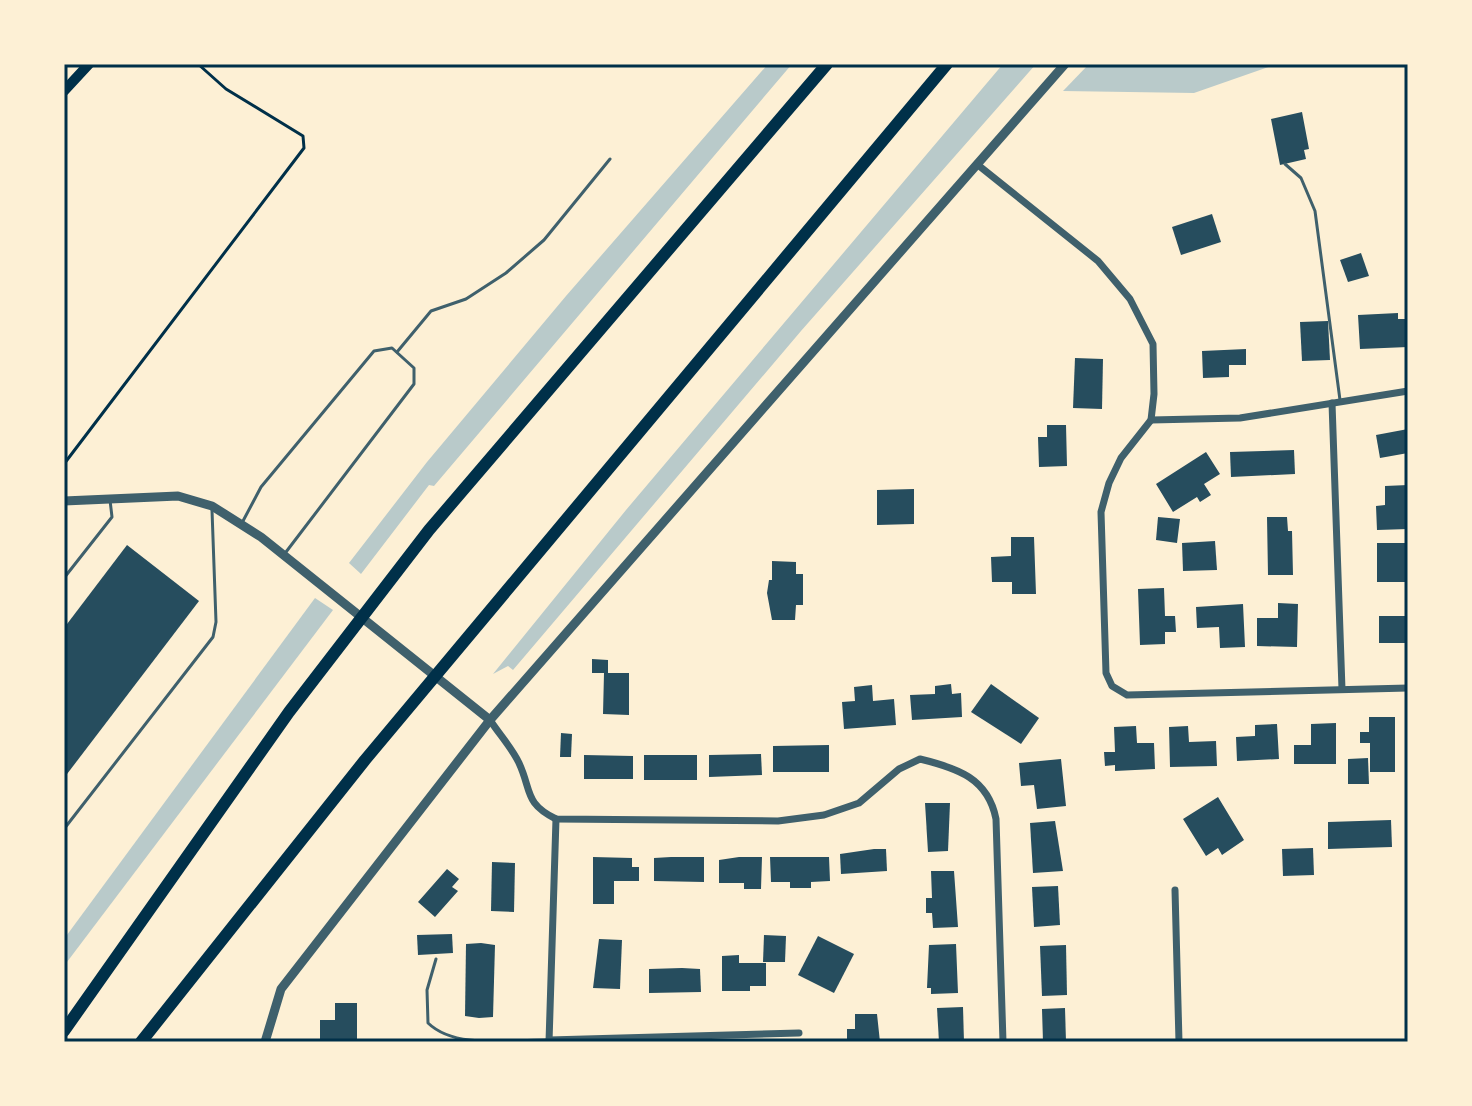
<svg xmlns="http://www.w3.org/2000/svg" width="1472" height="1106" font-family="Roboto,sans-serif">
	<style>
		.green { fill: #b9caca }
		.building { fill: #264d5e }
		.lines { fill: none; stroke-linecap: round; stroke-linejoin: round }
		.path { stroke: #003049; stroke-width: 3 }
		.service { stroke: #3f606c; stroke-width: 3 }
		.minor { stroke: #3f606c; stroke-width: 7 }
		.tertiary { stroke: #3f606c; stroke-width: 9 }
		.secondary { stroke: #003049; stroke-width: 10 }
		.motorway { stroke: #003049; stroke-width: 12 }
		.neatline { fill: none; stroke: #003049; stroke-width: 3 }
	</style>
	<rect width="100%" height="100%" fill="#fdf0d5"/>
	<g class="green">
		<polygon points="768,64 792,64 434,486 429,485 361,574 349,563 427,462 566,296"/>
		<polygon points="1003,64 1036,64 801,331 513,670 508,666 493,674 626,510"/>
		<polygon points="1089,64 1277,64 1194,93 1063,91"/>
		<polygon points="315,598 333,610 64,966 64,939"/>
	</g>
	<g class="building">
		<polygon points="1302,112 1309,149 1304,150 1306,159 1280,165 1271,119"/>
		<polygon points="1212,214 1221,242 1181,255 1172,227"/>
		<polygon points="1361,253 1369,276 1348,282 1340,260"/>
		<polygon points="1398,313 1398,319 1408,319 1408,347 1360,349 1358,315"/>
		<polygon points="1328,321 1330,360 1302,361 1300,322"/>
		<polygon points="1246,349 1246,365 1229,365 1229,377 1203,378 1202,351"/>
		<polygon points="1075,358 1103,359 1102,409 1073,408"/>
		<polygon points="1047,425 1066,425 1067,466 1039,467 1038,437 1047,437"/>
		<polygon points="1408,429 1408,453 1380,458 1376,435"/>
		<polygon points="1294,450 1295,474 1231,477 1230,452"/>
		<polygon points="1206,452 1220,474 1204,484 1211,495 1200,502 1197,497 1173,512 1156,484"/>
		<polygon points="1408,485 1408,529 1377,530 1376,506 1385,505 1385,486"/>
		<polygon points="914,489 914,524 877,525 877,490"/>
		<polygon points="1158,517 1180,519 1177,543 1156,540"/>
		<polygon points="1267,517 1287,517 1288,531 1292,531 1293,575 1268,575"/>
		<polygon points="1011,537 1034,537 1036,594 1012,594 1012,582 992,582 991,557 1011,556"/>
		<polygon points="1215,541 1217,570 1183,571 1182,543"/>
		<rect x="1377" y="543" width="31" height="39"/>
		<polygon points="127,545 199,601 64,778 64,628"/>
		<polygon points="772,561 796,562 796,574 803,574 803,605 796,605 795,620 772,620 767,593 769,580 772,580"/>
		<polygon points="1164,588 1165,616 1175,616 1176,632 1165,632 1165,644 1140,645 1138,589"/>
		<polygon points="1278,603 1298,604 1297,647 1257,646 1257,618 1278,618"/>
		<polygon points="1243,604 1245,647 1220,648 1219,627 1197,628 1196,607"/>
		<rect x="1379" y="616" width="29" height="27"/>
		<polygon points="592,659 608,660 608,673 629,673 629,715 603,714 604,673 592,673"/>
		<polygon points="951,684 952,694 961,693 962,717 912,720 910,695 935,694 935,686"/>
		<polygon points="991,684 1039,718 1021,744 971,712"/>
		<polygon points="872,685 873,701 894,699 896,725 844,729 842,702 855,701 854,687"/>
		<polygon points="1369,717 1395,717 1395,772 1370,772 1370,743 1360,743 1360,732 1369,732"/>
		<polygon points="1336,723 1336,764 1294,764 1294,745 1311,745 1311,724"/>
		<polygon points="1277,724 1279,759 1237,761 1236,737 1255,736 1255,725"/>
		<polygon points="1136,726 1137,743 1154,743 1155,769 1115,771 1115,765 1105,766 1104,752 1115,752 1114,727"/>
		<polygon points="1188,726 1189,742 1216,741 1217,766 1170,767 1169,727"/>
		<polygon points="561,733 572,734 571,757 560,757"/>
		<polygon points="829,745 829,772 773,772 773,746"/>
		<polygon points="761,754 762,775 709,777 709,755"/>
		<polygon points="584,755 633,756 633,779 584,779"/>
		<rect x="644" y="755" width="53" height="25"/>
		<polygon points="1368,758 1369,784 1348,784 1348,759"/>
		<polygon points="1061,759 1066,806 1037,809 1034,785 1021,786 1019,763"/>
		<polygon points="1218,797 1244,840 1222,855 1218,848 1206,856 1183,819"/>
		<polygon points="925,803 950,803 948,851 928,852"/>
		<polygon points="1391,820 1392,847 1328,849 1328,822"/>
		<polygon points="1055,821 1063,871 1033,873 1030,823"/>
		<polygon points="1313,848 1314,875 1283,876 1282,849"/>
		<polygon points="874,849 886,849 887,871 841,874 840,854"/>
		<polygon points="593,857 632,858 632,867 639,867 639,881 614,881 614,904 593,904"/>
		<polygon points="671,857 704,857 704,882 654,881 654,858"/>
		<polygon points="739,857 762,857 761,889 744,889 744,883 719,883 719,860"/>
		<polygon points="770,857 829,857 830,881 811,882 811,888 790,888 790,882 771,882"/>
		<polygon points="492,862 515,863 514,912 491,911"/>
		<polygon points="447,869 459,879 452,887 458,891 435,917 418,902"/>
		<polygon points="931,871 954,871 958,927 933,928 932,913 926,913 926,898 932,898"/>
		<polygon points="1058,886 1060,925 1034,927 1032,887"/>
		<polygon points="452,934 453,953 418,955 417,935"/>
		<polygon points="764,935 786,936 785,962 763,962"/>
		<polygon points="818,936 854,954 834,993 798,975"/>
		<polygon points="599,939 622,940 620,989 593,988"/>
		<polygon points="481,943 495,945 493,1017 479,1018 465,1016 466,944"/>
		<polygon points="956,944 958,993 931,994 931,988 927,988 929,945"/>
		<polygon points="1066,945 1067,995 1042,996 1040,946"/>
		<polygon points="739,955 739,963 766,963 766,986 750,986 750,991 722,991 722,956"/>
		<polygon points="682,968 700,969 701,992 649,993 649,969"/>
		<polygon points="335,1003 357,1003 357,1042 320,1042 320,1020 335,1020"/>
		<polygon points="963,1007 964,1042 939,1042 937,1008"/>
		<polygon points="1065,1008 1066,1042 1043,1042 1042,1009"/>
		<polygon points="855,1014 877,1014 880,1042 847,1042 847,1029 855,1029"/>
	</g>
	<g class="lines">
		<polyline class="path" points="64,464 304,148 303,136 226,89 198,64"/>
		<g class="service">
			<polyline points="1285,164 1301,178 1315,211 1340,400"/>
			<polyline points="397,352 431,311 466,299 506,273 544,240 610,159"/>
			<polyline points="243,521 261,487 374,351 392,348 414,368 414,384 286,552"/>
			<polyline points="64,578 112,517 110,500"/>
			<polyline points="64,829 213,637 216,622 212,510"/>
			<path d="M436 959 427 990 428 1023C456 1050 511 1039 549 1040"/>
		</g>
		<g class="minor">
			<polyline points="978,165 1098,261 1130,299 1153,344 1154,394 1151,420 1121,458 1109,483 1101,512 1106,673 1112,686 1127,695 1408,688"/>
			<polyline points="1332,403 1342,689"/>
			<polyline points="1151,420 1240,418 1408,391"/>
			<path d="M490 720C499 734 512 748 519 763 532 791 524 803 556 819L778 821 824 815 859 803 899 769 920 759C957 768 988 778 996 819L1003 1042"/>
			<polyline points="1175,890 1179,1042"/>
			<polyline points="549,1040 799,1033"/>
			<polyline points="549,1042 556,819"/>
		</g>
		<g class="tertiary">
			<polyline points="64,501 178,496 212,506 261,537 490,720"/>
			<polyline points="265,1042 281,989 490,720 1065,64"/>
		</g>
		<polyline class="secondary" points="64,91 89,64"/>
		<g class="motorway">
			<polyline points="64,1031 289,712 429,530 827,64"/>
			<polyline points="141,1042 365,760 947,64"/>
		</g>
	</g>
	<rect width="1472" height="1106" fill="none" stroke="#fdf0d5" stroke-width="132"/>
	<rect x="66" y="66" width="1340" height="974" class="neatline"/>
</svg>
